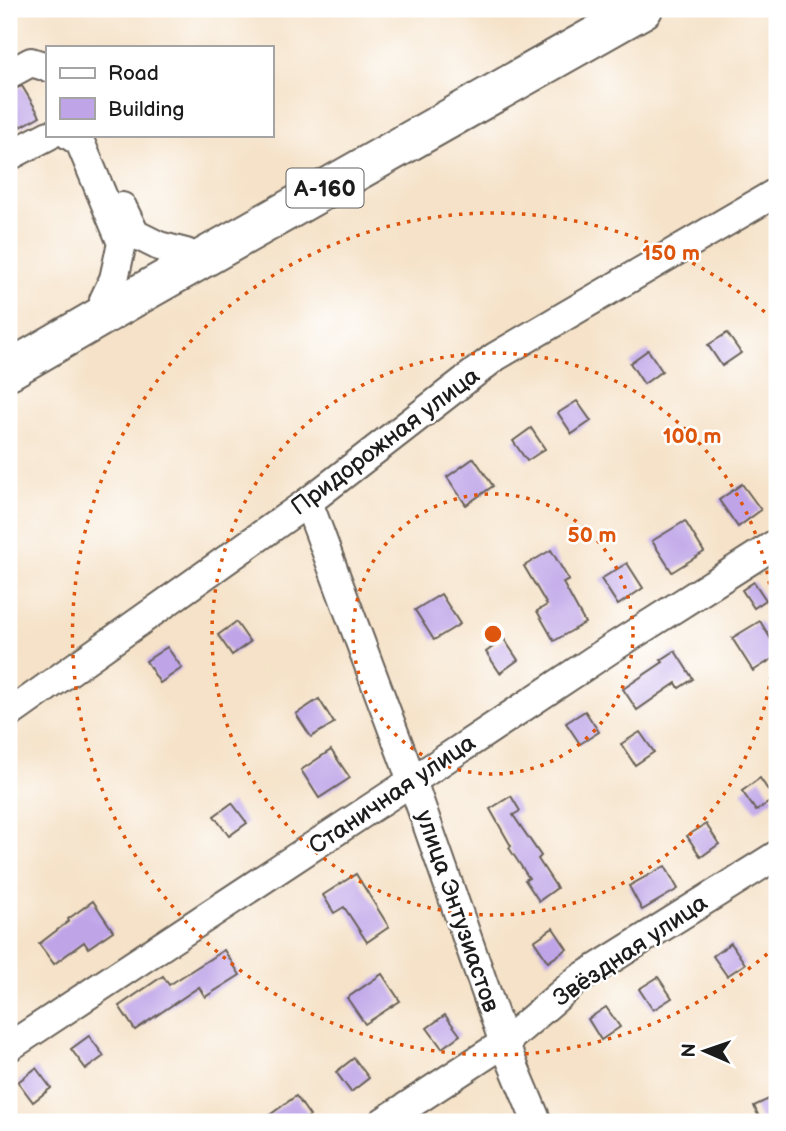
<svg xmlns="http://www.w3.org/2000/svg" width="786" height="1131" font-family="'Balsamiq Sans',sans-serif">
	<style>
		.building { fill: #bfa5e8 }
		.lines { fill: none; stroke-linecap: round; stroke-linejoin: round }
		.minor-casing { stroke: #686158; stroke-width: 32 }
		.highway-casing { stroke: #686158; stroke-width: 42 }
		.minor { stroke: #fff; stroke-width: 28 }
		.highway { stroke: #fff; stroke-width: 38 }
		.ring { fill: none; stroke: #de560d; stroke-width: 3.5; stroke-dasharray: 3.5 7 }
		.labels { text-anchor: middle; stroke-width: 5; stroke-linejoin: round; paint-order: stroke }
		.shield { fill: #fff; stroke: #606060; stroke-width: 2 }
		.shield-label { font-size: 23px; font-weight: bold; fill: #1c1c1c }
		.street-label { font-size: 24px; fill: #1c1c1c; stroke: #fff }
		.centre { fill: #de560d; stroke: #fff; stroke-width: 3.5 }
		.ring-label { font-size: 21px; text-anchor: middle; font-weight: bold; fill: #de560d; stroke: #fff; stroke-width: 5; stroke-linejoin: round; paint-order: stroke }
	</style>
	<rect width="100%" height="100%" fill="#fff"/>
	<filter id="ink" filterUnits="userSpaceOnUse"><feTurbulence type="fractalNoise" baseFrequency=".0143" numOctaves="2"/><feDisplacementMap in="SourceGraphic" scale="14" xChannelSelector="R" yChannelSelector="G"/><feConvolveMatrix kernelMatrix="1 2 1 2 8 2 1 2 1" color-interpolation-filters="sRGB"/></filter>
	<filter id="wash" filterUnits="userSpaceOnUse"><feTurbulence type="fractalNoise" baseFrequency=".00686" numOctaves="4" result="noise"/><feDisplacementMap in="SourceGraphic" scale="28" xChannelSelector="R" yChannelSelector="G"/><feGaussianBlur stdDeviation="1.57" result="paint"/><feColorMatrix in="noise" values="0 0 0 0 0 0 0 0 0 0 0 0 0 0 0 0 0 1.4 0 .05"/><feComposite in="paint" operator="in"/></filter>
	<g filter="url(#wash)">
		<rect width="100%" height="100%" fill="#f5e2c8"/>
		<g id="blocks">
			<g class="building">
				<polygon points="22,86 40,116 21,127 9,106 9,91"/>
				<polygon points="727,333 741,353 722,366 708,345"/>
				<polygon points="648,350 662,371 644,384 630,363"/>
				<polygon points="577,401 591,421 572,434 558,413"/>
				<polygon points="531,428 545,449 527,461 513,441"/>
				<polygon points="474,458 493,486 466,505 447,477"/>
				<polygon points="742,484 761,510 738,527 719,500"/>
				<polygon points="685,521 704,552 672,572 652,541"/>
				<polygon points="551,550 569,580 563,583 585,623 554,641 537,611 547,605 524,566"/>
				<polygon points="627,563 643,588 618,605 601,579"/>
				<polygon points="754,582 766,600 754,608 742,590"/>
				<polygon points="441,594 460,624 434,640 415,610"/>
				<polygon points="760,621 777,649 777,656 753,671 732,638"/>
				<polygon points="236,622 250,642 232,655 218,635"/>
				<polygon points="504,639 518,660 500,673 486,652"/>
				<polygon points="167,647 182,668 160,683 146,661"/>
				<polygon points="675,651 693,679 679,688 676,683 637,710 623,689 663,662 661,660"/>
				<polygon points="319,699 334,723 311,737 296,714"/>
				<polygon points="585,711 599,732 580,744 566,723"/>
				<polygon points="640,732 654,752 635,765 621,744"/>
				<polygon points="331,750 350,778 319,798 301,770"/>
				<polygon points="760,778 774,799 756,811 742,791"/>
				<polygon points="511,796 520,811 513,815 541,856 538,859 557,888 539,901 525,880 529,878 509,848 511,846 490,809"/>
				<polygon points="232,803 247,823 229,836 214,816"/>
				<polygon points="706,824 719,844 701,857 687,836"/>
				<polygon points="665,866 678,889 642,910 629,886"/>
				<polygon points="356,874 389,927 367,942 344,907 334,913 323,895"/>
				<polygon points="93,901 113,931 88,948 84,942 54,964 39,944 69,921 68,919"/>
				<polygon points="553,928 567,949 548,962 534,941"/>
				<polygon points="731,943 745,964 727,976 713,956"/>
				<polygon points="224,950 240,975 205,997 199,987 135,1030 119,1006 163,976 169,985"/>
				<polygon points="382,974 400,1001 365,1024 347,998"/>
				<polygon points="658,977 672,998 653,1010 639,989"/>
				<polygon points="606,1007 620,1027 601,1040 588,1019"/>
				<polygon points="445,1015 460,1035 442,1048 427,1028"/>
				<polygon points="89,1036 104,1056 86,1069 71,1049"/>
				<polygon points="354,1058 369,1078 351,1092 336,1072"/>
				<polygon points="36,1068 51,1088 33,1102 18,1082"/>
				<polygon points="777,1095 777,1122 761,1122 754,1106"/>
				<polygon points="296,1096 310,1116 301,1122 260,1122"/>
			</g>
		</g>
	</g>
	<g filter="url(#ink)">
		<use href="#blocks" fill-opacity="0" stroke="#686158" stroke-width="2"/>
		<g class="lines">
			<defs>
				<g id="minor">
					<polyline points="9,74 31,62 47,67"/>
					<polyline points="69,135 80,142 122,243 114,279 104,300"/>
					<polyline points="9,156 49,135"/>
					<polyline points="122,207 135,234 159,246 186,253"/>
					<polyline points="308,502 412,781 504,1043 537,1122"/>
					<polyline points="9,714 308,502 495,357 777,192"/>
					<polyline points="9,1047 412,781 612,648 777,543"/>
					<polyline points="383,1122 504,1043 576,981 777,855"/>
				</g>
				<polyline id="highway" points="9,370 145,291 643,9"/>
			</defs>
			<use href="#minor" class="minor-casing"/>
			<use href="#highway" class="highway-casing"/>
			<use href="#minor" class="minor"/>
			<use href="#highway" class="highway"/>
		</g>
	</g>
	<g class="ring">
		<circle cx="493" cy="634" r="140"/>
		<circle cx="493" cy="634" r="281"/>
		<path d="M775 947A421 421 0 1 1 775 321"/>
	</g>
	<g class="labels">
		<rect class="shield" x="286.5" y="168.5" width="77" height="39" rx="5"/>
		<g class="shield-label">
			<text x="325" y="196">А-160</text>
		</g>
		<g class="street-label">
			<text transform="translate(385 441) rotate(-37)" y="8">Придорожная улица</text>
			<text transform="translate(392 794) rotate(-34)" y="8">Станичная улица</text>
			<text transform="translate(458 911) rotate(71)" y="8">улица Энтузиастов</text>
			<text transform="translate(630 950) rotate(-34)" y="8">Звёздная улица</text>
		</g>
	</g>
	<circle cx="493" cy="634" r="10" class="centre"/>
	<g class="ring-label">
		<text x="671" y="260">150 m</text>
		<text x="692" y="443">100 m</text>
		<text x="592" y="542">50 m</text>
	</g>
	<rect width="786" height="1131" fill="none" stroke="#fff" stroke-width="35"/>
	<rect x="46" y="46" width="228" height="91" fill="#ffffff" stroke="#a4a4a4" stroke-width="2"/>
	<rect x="60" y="68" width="35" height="10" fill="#ffffff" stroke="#a4a4a4" stroke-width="2"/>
	<text x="108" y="80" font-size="21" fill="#1c1c1c">Road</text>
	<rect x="60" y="98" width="35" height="21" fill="#bfa5e8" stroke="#a4a4a4" stroke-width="2"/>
	<text x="108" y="116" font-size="21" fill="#1c1c1c">Building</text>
	<g transform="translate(705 1051) rotate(272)" stroke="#ffffff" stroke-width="5" paint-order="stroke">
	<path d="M0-5L12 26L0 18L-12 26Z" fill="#1c1c1c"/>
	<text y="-10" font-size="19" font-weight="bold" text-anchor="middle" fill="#1c1c1c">N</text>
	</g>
</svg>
